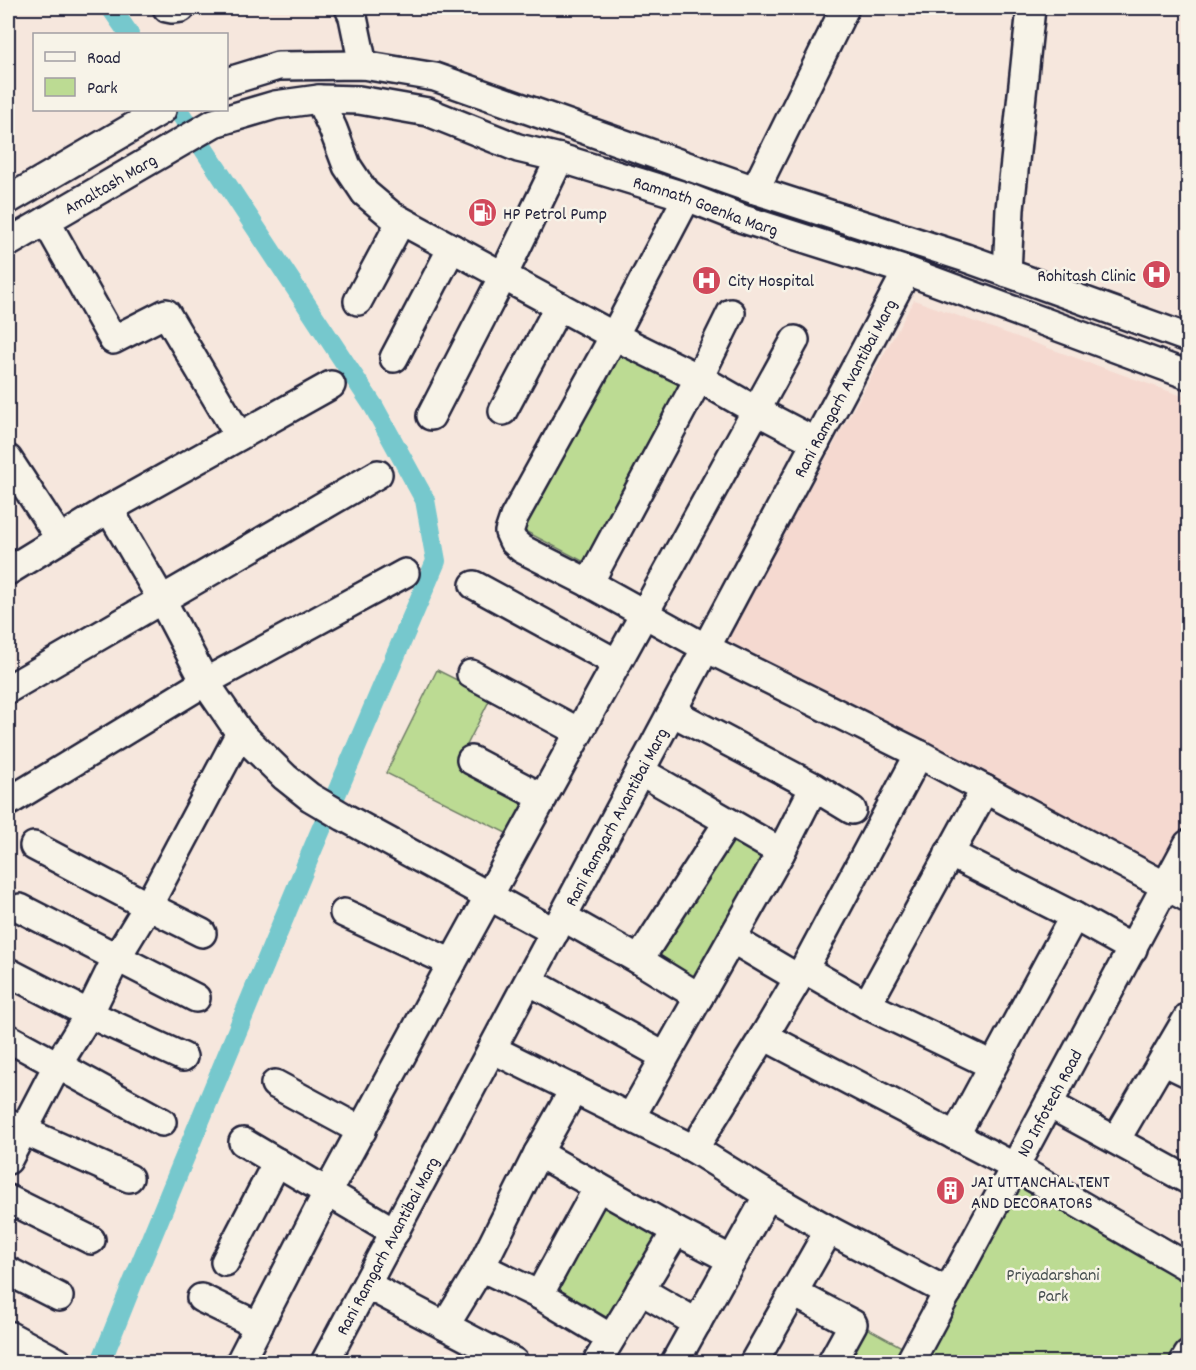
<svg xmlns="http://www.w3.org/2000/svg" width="1196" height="1370" font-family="Dekko,sans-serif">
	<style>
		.built { fill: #f5d9d0 }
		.green { fill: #bcdb93; stroke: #6f7e67; stroke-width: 1.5 }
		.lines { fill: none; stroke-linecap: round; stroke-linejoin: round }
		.canal { stroke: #76c8cd; stroke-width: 20 }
		.minor-casing { stroke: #22223b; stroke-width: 32 }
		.minor { stroke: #f7f3e8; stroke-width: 27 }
		.labels { text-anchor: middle; stroke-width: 5; stroke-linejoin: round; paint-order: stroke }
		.street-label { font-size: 18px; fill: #22223b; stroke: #f7f3e8 }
		.poi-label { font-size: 18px; fill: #22223b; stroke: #f7f3e8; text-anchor: start }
		.park-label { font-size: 18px; fill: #485051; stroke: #f7f3e8 }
	</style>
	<rect width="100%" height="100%" fill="#f6e7dd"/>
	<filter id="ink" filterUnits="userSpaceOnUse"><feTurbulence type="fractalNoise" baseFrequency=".0167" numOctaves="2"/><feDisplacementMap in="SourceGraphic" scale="12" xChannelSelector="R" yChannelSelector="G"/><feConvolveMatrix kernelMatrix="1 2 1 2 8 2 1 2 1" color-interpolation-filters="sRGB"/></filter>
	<g filter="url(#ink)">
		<polygon class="built" points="914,300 1188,398 1188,819 1161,870 725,640"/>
		<g class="green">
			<polygon points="618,346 687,382 592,566 523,530"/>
			<polygon points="437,670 491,697 458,763 526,797 508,834 386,773"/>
			<polygon points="726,813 780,844 703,982 649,952"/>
			<polygon points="1024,1175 1188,1275 1188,1337 1175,1362 923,1362"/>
			<polygon points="606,1187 669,1222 613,1321 551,1286"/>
			<polygon points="856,1322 911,1352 905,1362 835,1362"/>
		</g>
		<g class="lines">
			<g class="canal">
				<polyline points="111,8 129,34"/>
				<polyline points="101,1362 133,1282 311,853 436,561 425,500 374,407 178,110"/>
			</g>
			<defs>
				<g id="minor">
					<polyline points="167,8 172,9 181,8"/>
					<polyline points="349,8 353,17 363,65"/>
					<polyline points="226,82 278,66 363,65 435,77 755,190 966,258 1188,338"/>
					<polyline points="319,99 333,129 347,166 365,193 391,215 614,336 699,378 755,410 816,442"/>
					<polyline points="755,190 845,8"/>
					<polyline points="687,197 614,336 514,517 509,532 513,541 522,549 589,583 706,648 919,754 1188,898"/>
					<polyline points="8,200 162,110"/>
					<polyline points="46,221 113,340 166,313 239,436"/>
					<path id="s1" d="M8 243 214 123 275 105 319 99 359 100 428 112 518 148 560 158 687 197 743 219 907 271 1188 375"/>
					<polyline points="1007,273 1010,209 1031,8"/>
					<polyline points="358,301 401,221"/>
					<polyline points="394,358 452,248"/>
					<polyline points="503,411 559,306"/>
					<polyline points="431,416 503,276 560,158"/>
					<polyline points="8,459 60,539"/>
					<polyline points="109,509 162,600 205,682 240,733 285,777 310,797 344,817 555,932"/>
					<polyline points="8,571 109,509 331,385"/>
					<polyline points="589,583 699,378 731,313"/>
					<polyline points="474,585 617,663"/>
					<polyline points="471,674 579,732"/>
					<polyline points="8,689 378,474"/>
					<polyline points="672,712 814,787 852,810"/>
					<polyline points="471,760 543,798"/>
					<polyline points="640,771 781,852"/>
					<polyline points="8,802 205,682 405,573"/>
					<polyline points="34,846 148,906 202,933"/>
					<polyline points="949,853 1074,916 1133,949"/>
					<polyline points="20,908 196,998"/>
					<polyline points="344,913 452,963"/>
					<polyline points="563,917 639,960 699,997"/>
					<polyline points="732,939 798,978"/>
					<polyline points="639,960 728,822"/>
					<polyline points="804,969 867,1005 992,1065"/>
					<polyline points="8,972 89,1014 183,1057"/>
					<polyline points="529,981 664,1056"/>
					<polyline points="867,1005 985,789"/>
					<polyline points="764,1036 1015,1167 1188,1267"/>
					<polyline points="8,1038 162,1122"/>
					<polyline points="492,1049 694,1149 768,1195 829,1230 948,1292"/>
					<polyline points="1163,1061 1188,1073"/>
					<polyline points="275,1084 362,1131"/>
					<polyline points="1049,1104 1188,1180"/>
					<polyline points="631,1117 781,852 814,787"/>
					<polyline points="9,1123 24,1131 129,1178"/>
					<polyline points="955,1136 1074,916"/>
					<polyline points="1116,1140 1188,1017"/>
					<polyline points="243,1142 395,1232"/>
					<polyline points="694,1149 764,1036 804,969 919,754"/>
					<polyline points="538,1153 676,1231 732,1260"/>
					<polyline points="8,1160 57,1066 89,1014 117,957 148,906 240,733"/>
					<polyline points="8,1199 91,1240"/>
					<polyline points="225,1262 277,1162"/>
					<polyline points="481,1267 539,1295 611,1338"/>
					<polyline points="8,1271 59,1297"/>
					<polyline points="367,1285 514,1362"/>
					<polyline points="640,1290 697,1323"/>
					<polyline points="794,1293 853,1324 832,1362"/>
					<polyline points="539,1295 598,1187"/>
					<polyline points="201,1298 259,1326"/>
					<polyline points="445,1326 481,1267 538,1153 574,1089"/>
					<polyline points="8,1335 58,1362"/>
					<polyline points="8,1361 11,1362"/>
					<polyline points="240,1362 327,1193 452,963 795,340"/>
					<path id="s2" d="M325 1362 907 271"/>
					<polyline points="597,1362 676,1231"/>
					<polyline points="675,1362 768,1195"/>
					<polyline points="754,1362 829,1230"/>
					<path id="s3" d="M910 1362 1188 844"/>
					<polyline points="1184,1362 1188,1355"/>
				</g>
			</defs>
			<use href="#minor" class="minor-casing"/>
			<use href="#minor" class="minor"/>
		</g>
	</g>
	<defs>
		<symbol id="fuel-disc" viewBox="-11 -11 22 22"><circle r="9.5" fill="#d1495b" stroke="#f7f3e8"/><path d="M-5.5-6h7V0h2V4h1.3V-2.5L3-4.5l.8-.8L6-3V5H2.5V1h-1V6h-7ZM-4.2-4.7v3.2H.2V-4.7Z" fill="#fff"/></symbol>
		<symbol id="hospital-disc" viewBox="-11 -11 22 22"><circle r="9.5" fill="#d1495b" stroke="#f7f3e8"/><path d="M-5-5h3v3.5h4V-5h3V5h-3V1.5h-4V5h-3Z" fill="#fff"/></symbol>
		<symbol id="building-disc" viewBox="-11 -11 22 22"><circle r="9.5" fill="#d1495b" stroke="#f7f3e8"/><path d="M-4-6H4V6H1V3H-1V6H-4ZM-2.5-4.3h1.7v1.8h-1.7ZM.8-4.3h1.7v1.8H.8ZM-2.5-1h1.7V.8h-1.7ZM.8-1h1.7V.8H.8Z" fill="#fff"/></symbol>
	</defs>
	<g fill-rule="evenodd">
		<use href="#fuel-disc" x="466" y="196" width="33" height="33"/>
		<use href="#hospital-disc" x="1140" y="258" width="33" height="33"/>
		<use href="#hospital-disc" x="690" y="264" width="33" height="33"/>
		<use href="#building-disc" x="934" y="1174" width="33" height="33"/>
	</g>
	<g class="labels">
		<g class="street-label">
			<text dy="6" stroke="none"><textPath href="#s1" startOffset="118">Amaltash Marg</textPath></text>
			<text dy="6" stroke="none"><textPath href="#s1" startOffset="750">Ramnath Goenka Marg</textPath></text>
			<text dy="6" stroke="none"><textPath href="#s2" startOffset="1104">Rani Ramgarh Avantibai Marg</textPath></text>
			<text dy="6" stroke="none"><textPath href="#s2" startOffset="618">Rani Ramgarh Avantibai Marg</textPath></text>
			<text dy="6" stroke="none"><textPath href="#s3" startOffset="294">ND Infotech Road</textPath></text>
			<text dy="6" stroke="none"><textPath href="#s2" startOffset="132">Rani Ramgarh Avantibai Marg</textPath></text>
		</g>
		<g class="poi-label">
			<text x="503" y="219">HP Petrol Pump</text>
			<text x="1136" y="281" text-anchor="end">Rohitash Clinic</text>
			<text x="728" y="286">City Hospital</text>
			<text x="971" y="1187">JAI UTTANCHAL TENT<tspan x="971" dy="21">AND DECORATORS</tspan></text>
		</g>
		<g class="park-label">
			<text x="1053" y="1280">Priyadarshani<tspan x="1053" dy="21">Park</tspan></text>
		</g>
	</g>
	<rect width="1196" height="1370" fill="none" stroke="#f7f3e8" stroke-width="30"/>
	<rect x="15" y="15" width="1166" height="1340" fill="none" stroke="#22223b" stroke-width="2" filter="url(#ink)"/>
	<rect x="33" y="33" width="195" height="78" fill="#f7f3e8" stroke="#a29fa3" stroke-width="1.5"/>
	<rect x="45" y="52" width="30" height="9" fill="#f7f3e8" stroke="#a29fa3" stroke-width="1.5"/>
	<text x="87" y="63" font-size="18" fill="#22223b">Road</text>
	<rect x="45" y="78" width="30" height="18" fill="#bcdb93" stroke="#a29fa3" stroke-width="1.5"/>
	<text x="87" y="93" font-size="18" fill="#22223b">Park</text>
</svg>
